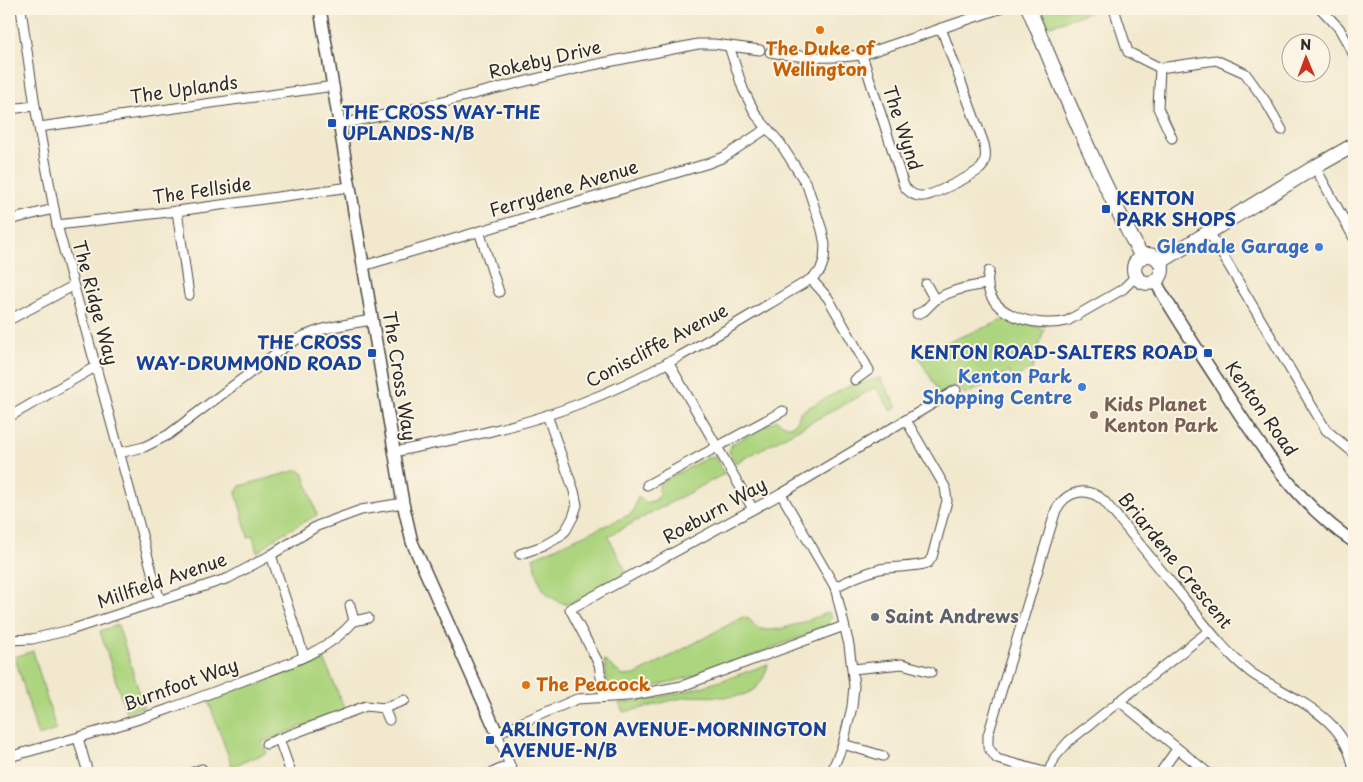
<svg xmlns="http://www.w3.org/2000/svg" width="1363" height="782" font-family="'Playpen Sans',sans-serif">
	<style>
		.green { fill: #add57f; stroke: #6c8055 }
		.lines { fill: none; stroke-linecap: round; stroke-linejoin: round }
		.street-casing { stroke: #494743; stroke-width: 11 }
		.secondary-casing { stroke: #494743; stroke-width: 14 }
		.primary-casing { stroke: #494743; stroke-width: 16 }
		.street { stroke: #fff; stroke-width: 9 }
		.secondary { stroke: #fff; stroke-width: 11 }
		.primary { stroke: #fff; stroke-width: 14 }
		.food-dot { fill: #e8710a; stroke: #fcf5e5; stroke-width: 2 }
		.transit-dot { fill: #1a4fb4; stroke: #fcf5e5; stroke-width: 2 }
		.shop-dot { fill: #3f7fe0; stroke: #fcf5e5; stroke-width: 2 }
		.education-dot { fill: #8d6e63; stroke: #fcf5e5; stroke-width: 2 }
		.worship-dot { fill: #6b7280; stroke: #fcf5e5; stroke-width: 2 }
		.labels { text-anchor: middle; stroke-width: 4; stroke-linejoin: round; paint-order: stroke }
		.food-label { font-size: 18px; font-weight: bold; fill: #c56008; stroke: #fcf5e5 }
		.street-label { font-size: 18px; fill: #2b2b2b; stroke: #fcf5e5 }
		.transit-label { font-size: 18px; font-weight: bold; fill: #164399; stroke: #fcf5e5; text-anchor: start }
		.shop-label { font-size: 18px; font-weight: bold; fill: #366cbe; stroke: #fcf5e5; text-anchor: end }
		.education-label { font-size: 18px; font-weight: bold; fill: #785e54; stroke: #fcf5e5; text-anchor: start }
		.worship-label { font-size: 18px; font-weight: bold; fill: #5b616d; stroke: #fcf5e5; text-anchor: start }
	</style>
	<rect width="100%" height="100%" fill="#fcf5e5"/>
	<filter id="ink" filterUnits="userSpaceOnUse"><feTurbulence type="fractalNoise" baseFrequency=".02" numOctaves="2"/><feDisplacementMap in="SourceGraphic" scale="10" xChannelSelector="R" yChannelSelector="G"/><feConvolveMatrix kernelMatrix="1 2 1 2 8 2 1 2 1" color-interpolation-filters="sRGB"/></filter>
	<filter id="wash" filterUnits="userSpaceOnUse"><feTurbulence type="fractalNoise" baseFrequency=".0096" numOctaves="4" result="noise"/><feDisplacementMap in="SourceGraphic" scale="20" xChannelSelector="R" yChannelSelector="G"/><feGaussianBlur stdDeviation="1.12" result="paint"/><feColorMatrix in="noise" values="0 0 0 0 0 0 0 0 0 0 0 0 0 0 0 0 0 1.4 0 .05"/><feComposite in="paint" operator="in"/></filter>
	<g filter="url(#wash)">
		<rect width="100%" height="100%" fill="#f1e8cd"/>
		<g class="green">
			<polygon points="1042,9 1099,9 1049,26"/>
			<polygon points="1009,318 1044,329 1033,368 1013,379 1009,372 965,395 958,384 940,394 917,354"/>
			<path d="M880 378 897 407 891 411 877 389 874 388 736 463 729 452 732 444 777 420C788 430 798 427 800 412L855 383C863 385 871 379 880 378Z"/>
			<path d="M715 457 724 474 608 536 628 576 568 605C539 595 541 585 533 558L629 515 633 512 638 496 645 503 656 500 659 494V483L707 458Z"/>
			<polygon points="298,470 304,474 317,515 278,536 257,553 253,536 248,537 236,492 240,486"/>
			<path d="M829 612 832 617 829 626 709 672 645 689H612L607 681 604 660 623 676 635 675 743 617C751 618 752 624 759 628 774 636 813 618 829 612Z"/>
			<polygon points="118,625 144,707 126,712 100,631"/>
			<polygon points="33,651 56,730 38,736 15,657"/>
			<polygon points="322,654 345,710 262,742 267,753 232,766 208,700"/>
			<path d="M768 664C757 712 717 691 682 698 662 702 643 709 623 712L619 703C671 699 720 682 768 664Z"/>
		</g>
	</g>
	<g filter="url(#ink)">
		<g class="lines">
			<defs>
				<g id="street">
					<polyline points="21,9 35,106 57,225 160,601"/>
					<polyline points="1114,9 1128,52 1160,68 1216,60 1245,73 1266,102 1282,130"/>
					<polyline points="1321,9 1339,28 1354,55"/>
					<polyline points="729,46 743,89 756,115 780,143 807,185 822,230 825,245 824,260 820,271 811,279 828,298 869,370 855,380"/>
					<path d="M770 52C802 58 829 59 862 55L999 9"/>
					<path d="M862 55 904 186C909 192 914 197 923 196 932 196 976 174 982 167 987 160 986 152 984 144L941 28"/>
					<polyline points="1160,68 1158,108 1172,138"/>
					<polyline points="9,109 35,106"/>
					<polyline points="340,124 405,111 588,66 698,44 714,44 760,50"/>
					<polyline points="39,127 334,86"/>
					<polyline points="1315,167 1354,238"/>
					<polyline points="177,211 189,295"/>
					<polyline points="9,220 54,209"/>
					<polyline points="57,225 177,211 350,187"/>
					<polyline points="479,231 499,292"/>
					<polyline points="1209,232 1326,430 1354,453"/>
					<polyline points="363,266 706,164 724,157 766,129"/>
					<path d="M989 271C978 314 1036 329 1067 321L1123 289 1136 276"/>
					<path d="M935 300C951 290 969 286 988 284"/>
					<polyline points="917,314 924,311 935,300 926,284"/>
					<polyline points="9,320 73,286"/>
					<polyline points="668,362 753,509"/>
					<polyline points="9,417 95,367"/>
					<path d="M394 452C457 439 521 427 581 403 662 372 736 323 811 279"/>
					<path d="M119 453 144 447 168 435 287 345C317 327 338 326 372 320"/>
					<polyline points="647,485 783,411"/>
					<polyline points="781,494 835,587 849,645 854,686 852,707 843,744 831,773"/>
					<polyline points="520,554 543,546 559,537 566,530 573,517 577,505 574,491 547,415"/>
					<polyline points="271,555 304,656"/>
					<path d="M835 587C849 580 864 573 880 569 896 566 912 568 928 563L932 557 947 501 945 487 906 420"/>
					<polyline points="350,605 354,621 368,618"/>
					<polyline points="9,640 32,639 70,630 229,578 271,555 317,526 361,510 403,503"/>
					<polyline points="853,669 902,664 931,672"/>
					<polyline points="604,697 599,664 570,609 781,494 956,390"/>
					<polyline points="1119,701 1208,773"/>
					<polyline points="389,720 384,708 405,700"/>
					<polyline points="78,738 88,773"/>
					<polyline points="266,744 279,739"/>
					<polyline points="843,744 883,756"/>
					<path d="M9 757C61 742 115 728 166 710 190 701 214 692 237 683 278 667 325 655 354 621"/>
					<polyline points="191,773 202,769"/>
					<polyline points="291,773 279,739 366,706 384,708"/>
					<polyline points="492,773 509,765"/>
					<polyline points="513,773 497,733 577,699 628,696 682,686 844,626"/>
					<path d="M1048 773 997 759 988 747V735L1056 510C1067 490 1088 486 1104 501 1132 534 1159 568 1186 601 1205 625 1225 652 1249 671 1256 677 1265 681 1272 685 1309 706 1348 724 1354 772"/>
					<polyline points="1048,773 1055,757 1069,741 1210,630"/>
					<polyline points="1160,773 1177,749"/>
				</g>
				<g id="secondary">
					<polyline points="320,9 403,503 412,542 497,733"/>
					<path d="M1155 281C1175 316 1198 350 1220 384 1257 441 1296 504 1354 542"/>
				</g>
				<g id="primary">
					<path d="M1029 9C1064 93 1098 177 1142 257"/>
					<circle cx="1148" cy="269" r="14"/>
					<polyline points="1160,262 1315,167 1354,145"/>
				</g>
			</defs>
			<use href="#street" class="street-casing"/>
			<use href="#secondary" class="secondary-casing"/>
			<use href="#primary" class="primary-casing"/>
			<use href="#street" class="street"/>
			<use href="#secondary" class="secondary"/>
			<use href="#primary" class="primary"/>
		</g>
	</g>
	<g class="food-dot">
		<circle cx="820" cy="30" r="5"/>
		<circle cx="526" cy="685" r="5"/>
	</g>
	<g class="transit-dot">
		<rect x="327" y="118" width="10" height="10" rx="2.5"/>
		<rect x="1101" y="204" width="10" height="10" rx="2.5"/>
		<rect x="367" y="348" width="10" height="10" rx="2.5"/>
		<rect x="1203" y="348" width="10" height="10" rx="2.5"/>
		<rect x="485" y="735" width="10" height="10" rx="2.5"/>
	</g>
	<g class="shop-dot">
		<circle cx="1319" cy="247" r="5"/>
		<circle cx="1082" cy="387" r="5"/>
	</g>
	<circle class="education-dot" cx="1094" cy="415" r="5"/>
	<circle class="worship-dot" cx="875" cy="617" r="5"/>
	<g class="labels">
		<g class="food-label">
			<text x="820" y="55">The Duke of<tspan x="820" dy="21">Wellington</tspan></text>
			<text x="536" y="691" text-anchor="start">The Peacock</text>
		</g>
		<g class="street-label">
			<text transform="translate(545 60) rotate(-13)" y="6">Rokeby Drive</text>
			<text transform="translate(184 90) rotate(-8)" y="6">The Uplands</text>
			<text transform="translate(902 128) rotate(72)" y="6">The Wynd</text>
			<text transform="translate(564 189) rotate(-17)" y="6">Ferrydene Avenue</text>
			<text transform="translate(202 191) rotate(-8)" y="6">The Fellside</text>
			<text transform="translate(95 303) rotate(75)" y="6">The Ridge Way</text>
			<text transform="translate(657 346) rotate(-28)" y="6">Coniscliffe Avenue</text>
			<text transform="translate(399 376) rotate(81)" y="6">The Cross Way</text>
			<text transform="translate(1261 409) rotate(55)" y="6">Kenton Road</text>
			<text transform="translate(715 511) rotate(-29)" y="6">Roeburn Way</text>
			<text transform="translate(1175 561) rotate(51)" y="6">Briardene Crescent</text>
			<text transform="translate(162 581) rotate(-19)" y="6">Millfield Avenue</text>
			<text transform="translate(181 685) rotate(-20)" y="6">Burnfoot Way</text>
		</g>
		<g class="transit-label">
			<text x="342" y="119">THE CROSS WAY-THE<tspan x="342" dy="21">UPLANDS-N/B</tspan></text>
			<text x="1116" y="205">KENTON<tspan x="1116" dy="21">PARK SHOPS</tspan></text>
			<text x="362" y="349" text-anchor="end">THE CROSS<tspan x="362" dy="21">WAY-DRUMMOND ROAD</tspan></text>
			<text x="1198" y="359" text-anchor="end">KENTON ROAD-SALTERS ROAD</text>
			<text x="500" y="736">ARLINGTON AVENUE-MORNINGTON<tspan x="500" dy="21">AVENUE-N/B</tspan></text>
		</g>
		<g class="shop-label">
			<text x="1309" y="253">Glendale Garage</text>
			<text x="1072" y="383">Kenton Park<tspan x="1072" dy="21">Shopping Centre</tspan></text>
		</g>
		<g class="education-label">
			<text x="1104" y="411">Kids Planet<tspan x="1104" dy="21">Kenton Park</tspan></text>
		</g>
		<g class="worship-label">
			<text x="885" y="623">Saint Andrews</text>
		</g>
	</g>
	<rect width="1363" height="782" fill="none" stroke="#fcf5e5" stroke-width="30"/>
	<g transform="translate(1306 58) rotate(359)"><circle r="24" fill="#fcf5e5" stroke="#a8a49b"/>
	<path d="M0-4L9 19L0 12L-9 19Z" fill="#c8321e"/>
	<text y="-8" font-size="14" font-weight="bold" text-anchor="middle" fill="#2b2b2b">N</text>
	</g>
</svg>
